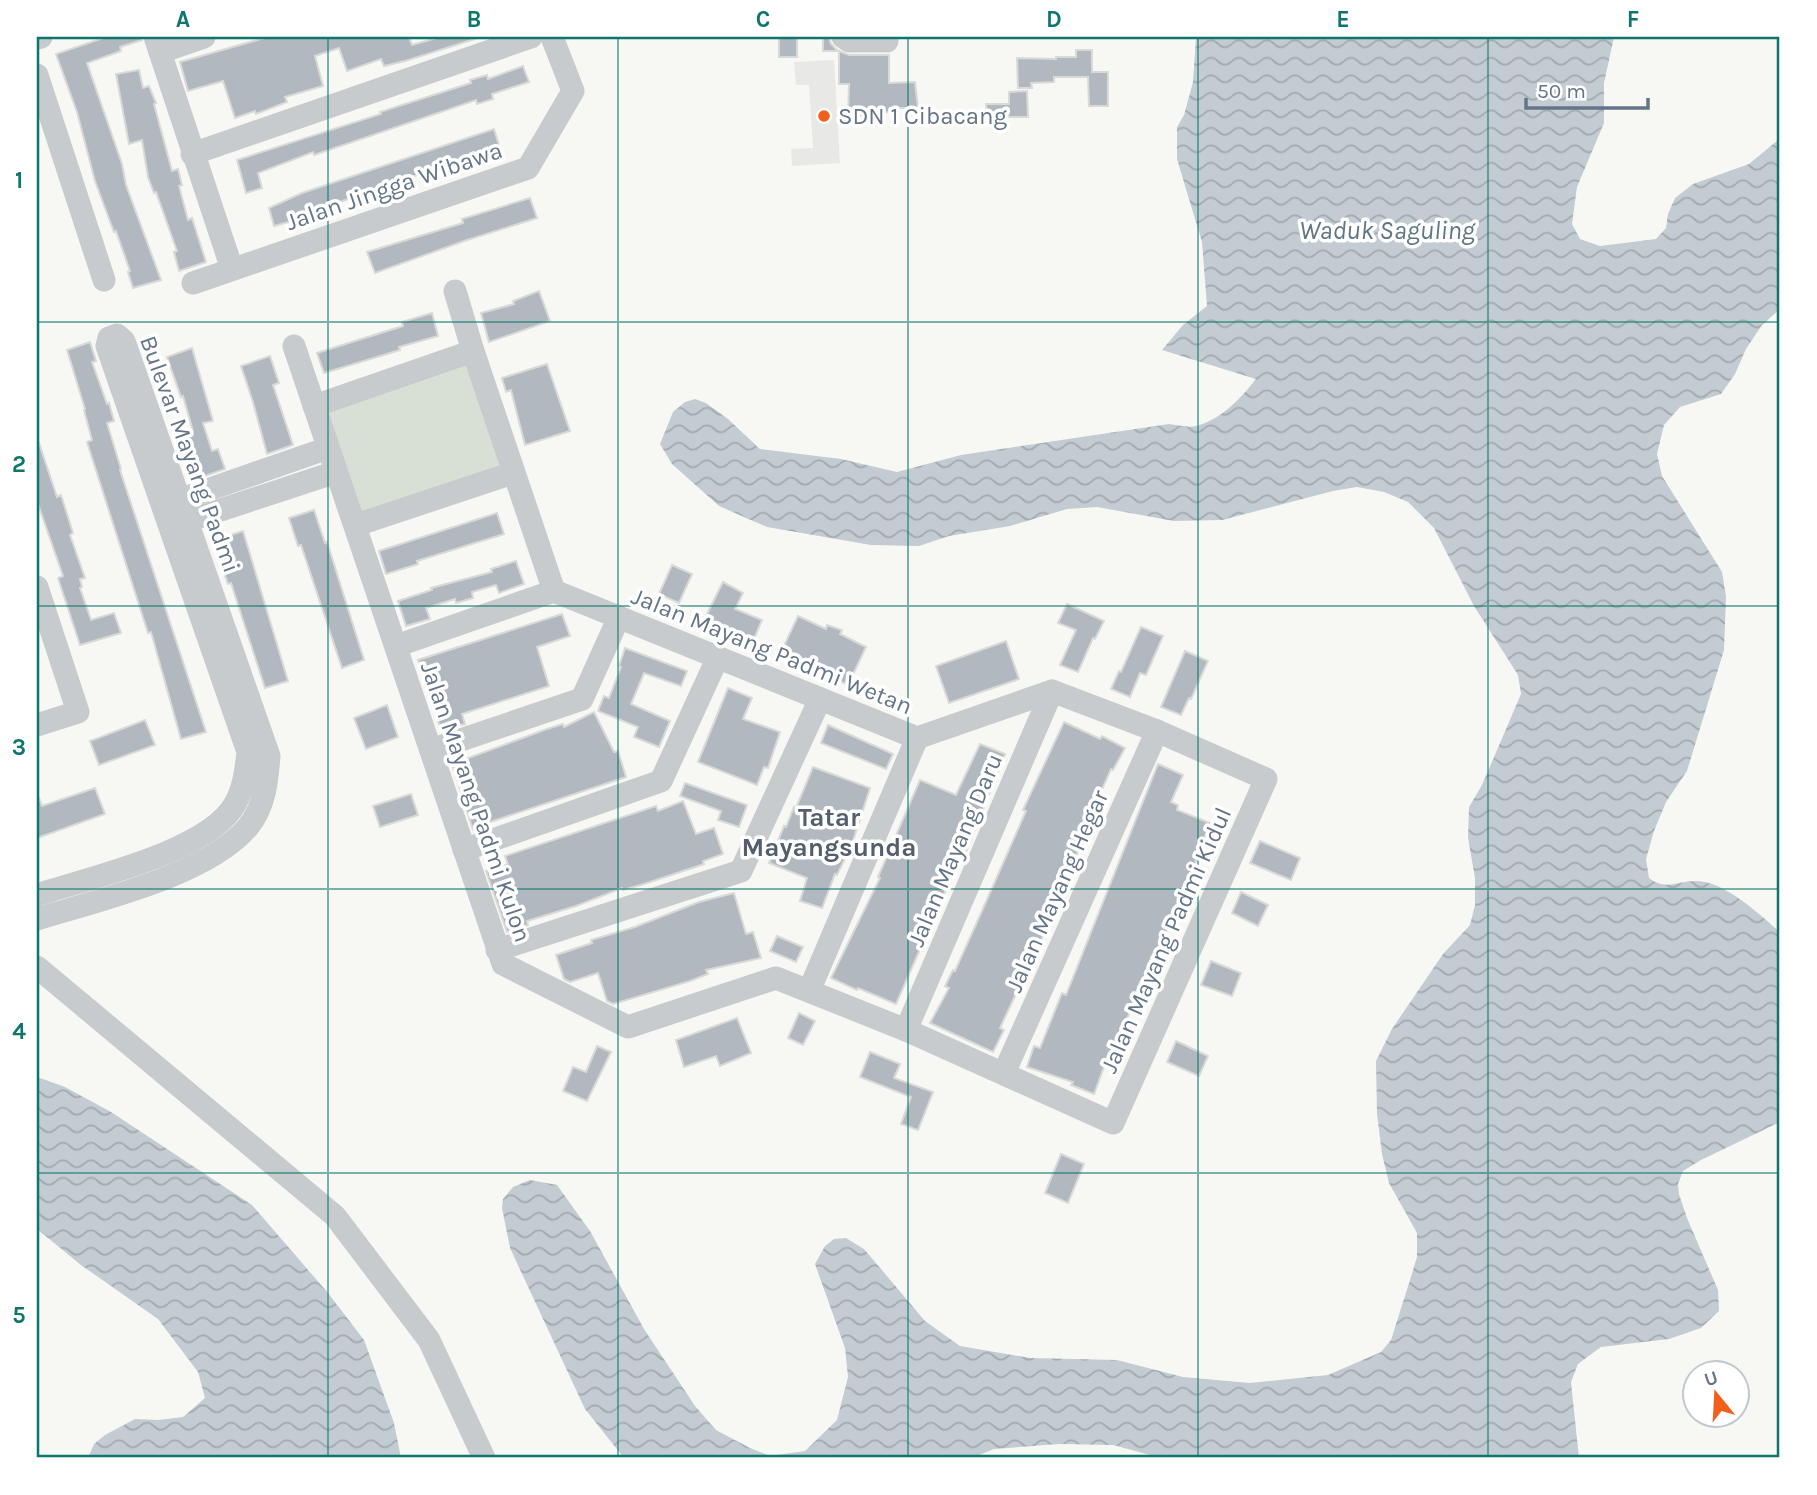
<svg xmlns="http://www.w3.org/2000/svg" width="1817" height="1495" font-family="Karla,sans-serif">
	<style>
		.built { fill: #e8e9e7 }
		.green { fill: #d8e0d5 }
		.water { fill: url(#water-waves) }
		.building { fill: #b1b8bf; stroke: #d9d9d7; stroke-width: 2 }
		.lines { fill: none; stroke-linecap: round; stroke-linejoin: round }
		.minor { stroke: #c7cbce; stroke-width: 23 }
		.grid { fill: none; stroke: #0f766e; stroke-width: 2; stroke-opacity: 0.55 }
		.poi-dot { fill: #f15f1b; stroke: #fff; stroke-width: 2.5 }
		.labels { text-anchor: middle; stroke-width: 7; stroke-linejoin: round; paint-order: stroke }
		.poi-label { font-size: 24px; fill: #647588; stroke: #fff; text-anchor: start }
		.street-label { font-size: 24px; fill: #647588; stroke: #fff }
		.water-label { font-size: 26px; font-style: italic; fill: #5f7783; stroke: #fff }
		.neighbourhood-label { font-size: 26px; font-weight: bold; fill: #535f6c; stroke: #fff }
		.neatline { fill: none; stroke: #0f766e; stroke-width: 2.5 }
		.grid-label { font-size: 23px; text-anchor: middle; font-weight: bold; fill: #0f766e }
	</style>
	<defs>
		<pattern id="water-waves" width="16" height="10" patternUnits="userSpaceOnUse" patternTransform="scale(1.75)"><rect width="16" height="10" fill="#c3ccd2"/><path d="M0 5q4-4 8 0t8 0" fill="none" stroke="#a2aab0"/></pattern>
	</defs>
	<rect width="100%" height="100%" fill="#f7f8f4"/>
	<polygon class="built" points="834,60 840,163 792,166 791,149 813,148 809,85 796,85 794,62"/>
	<polygon class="green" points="470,360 507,465 362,516 325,410"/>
	<g class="water">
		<path d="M1196 37H1614L1604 83V123L1577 187 1572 224 1580 239 1600 246 1656 239 1666 228 1668 214 1675 198 1693 184 1749 164 1778 140 1780 126V309L1762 325 1746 349 1735 374 1721 394 1680 407 1664 425 1657 454 1662 476 1722 572 1726 597 1724 650 1687 771 1666 802 1654 831 1646 859 1649 878C1666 891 1677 881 1696 881 1725 881 1760 915 1780 932V1122L1701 1160 1683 1171 1678 1184 1679 1194 1687 1218 1718 1290 1719 1311 1701 1328 1669 1339 1601 1347 1578 1364 1571 1382 1579 1458H1161L1113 1445 1059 1444 994 1449 972 1458H624L585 1409 510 1248 502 1208 503 1199 513 1187 530 1180 557 1185 590 1231 644 1329 695 1406 716 1430 750 1448 770 1456 805 1451 837 1420 848 1377 845 1348 815 1264 825 1246 834 1239 846 1238 864 1249 925 1321 960 1346 1030 1358 1117 1360 1183 1377 1250 1383 1328 1375 1381 1352 1391 1340 1410 1280 1417 1257V1233L1389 1183 1382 1154 1377 1114 1376 1061 1392 1029 1443 954 1470 925 1475 905V878L1468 838 1469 807 1482 785 1521 694 1518 675 1474 606 1434 528 1408 502 1384 492 1357 487 1333 491 1222 520 1174 521 1097 507 1067 509 1010 526 949 536 919 546 871 545 767 527 719 506 672 464 660 444 673 412 685 402 695 399 706 403 728 419 760 449 841 459 897 472 961 455 1169 424C1177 425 1188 428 1196 426 1221 420 1241 398 1256 379L1162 350 1183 325 1207 306 1202 242 1177 159V127L1184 115 1193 82Z"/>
		<polygon points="37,1077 65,1087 111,1112 252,1205 328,1293 364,1340 394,1423 401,1458 88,1458 94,1444 105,1435 135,1419 158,1420 183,1417 205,1398 198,1372 158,1319 81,1265 37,1229"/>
	</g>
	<g class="building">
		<polygon points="106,37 141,37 142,40 120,47 121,51 87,63 122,164 126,185 161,280 133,288 128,272 130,271 116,231 114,232 95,181 77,112 56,54"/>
		<polygon points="268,37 409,37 412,45 440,37 475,37 475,39 405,61 384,66 381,59 347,71 339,48 315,56 323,86 285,97 287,102 256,114 255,111 235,118 223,81 188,91 180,62"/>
		<rect x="779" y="37" width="18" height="20"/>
		<polygon points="823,37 829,37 831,44 838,51 823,51"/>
		<polygon points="1076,50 1092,50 1092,72 1108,72 1108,106 1089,106 1088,77 1054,77 1054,82 1031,83 1032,88 1018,88 1017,58 1056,59 1056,57 1076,57"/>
		<polygon points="839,51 849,55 889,55 889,83 915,82 918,108 894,108 895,112 874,113 874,117 848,117 849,84 839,84"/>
		<polygon points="523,66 529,82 492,94 493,99 477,104 476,100 314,155 313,152 258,173 262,188 246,193 237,160 381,114 380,112 471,83 470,80 487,75 488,79"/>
		<polygon points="139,70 143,88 149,86 156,103 154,104 172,171 178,169 182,185 179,186 188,220 192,218 206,262 179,271 174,252 177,251 156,192 154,193 148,177 142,140 129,144 116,74"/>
		<polygon points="1027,91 1028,117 1006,117 1006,123 987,123 986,104 1009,104 1009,92"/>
		<polygon points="494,129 501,152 459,165 458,163 432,172 431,169 388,187 387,185 323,208 299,219 274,226 269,208 302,193"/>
		<polygon points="530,198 537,218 464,241 375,273 367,252 463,223 462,219"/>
		<polygon points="539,291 550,321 489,342 481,313 514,304 513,301"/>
		<polygon points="432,313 438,336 399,347 400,350 324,373 317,353 403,326 402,322"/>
		<polygon points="90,342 96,361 92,362 107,404 109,403 114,421 107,423 121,469 120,470 206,732 181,739 151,632 148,633 87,442 92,440 84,410 85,409 67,350"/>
		<polygon points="192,348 213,421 203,423 212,451 218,449 225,469 196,479 188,452 184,454 178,436 193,431 183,396 181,397 167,357"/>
		<polygon points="270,356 279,383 273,385 293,445 267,454 253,402 241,366"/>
		<polygon points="547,364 570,431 525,445 511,390 506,392 502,378"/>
		<polygon points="39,443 57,497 61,495 73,533 70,535 85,578 80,579 82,587 80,588 91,620 114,613 121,633 80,645 58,578 63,576 37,501 37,444"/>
		<polygon points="314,510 325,543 327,542 364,660 342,668 301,545 298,546 289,518"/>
		<polygon points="497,513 504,534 417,561 418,564 386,574 379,551"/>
		<polygon points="243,531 288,681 265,688 231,583 228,584 222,567 227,565 218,539"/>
		<polygon points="516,561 524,584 499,593 496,585 472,592 473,598 456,603 455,599 426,608 430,619 406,626 398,601 432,590 431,588 492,572 491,569"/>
		<polygon points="672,565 692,574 679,603 659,594"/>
		<polygon points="723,582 743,593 735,609 762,620 749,651 732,643 736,633 705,618"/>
		<polygon points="1067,604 1104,621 1095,639 1093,638 1078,672 1060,665 1076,630 1058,623"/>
		<polygon points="562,614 570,636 537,647 549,686 462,714 465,724 441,730 418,660"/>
		<polygon points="798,616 826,629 827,625 842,630 840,634 866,647 848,685 827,675 829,670 782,650"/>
		<polygon points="1141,627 1163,636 1146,675 1140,673 1130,697 1111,689 1119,671 1121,672"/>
		<polygon points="1006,641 1019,679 949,703 936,666"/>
		<polygon points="625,648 687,671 681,686 644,673 631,704 670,721 659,747 634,737 638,727 598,711 604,696 609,698 621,667 619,666"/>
		<polygon points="1185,651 1208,661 1191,699 1189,698 1181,715 1161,707"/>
		<polygon points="728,688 752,698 743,719 780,732 768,768 764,767 757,785 698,762"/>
		<polygon points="387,705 398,737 366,749 354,718"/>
		<polygon points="594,712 614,752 618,751 626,777 487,823 487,825 473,830 452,764 547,729 563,724 564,727"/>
		<polygon points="145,720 155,745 99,765 90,741"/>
		<polygon points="1064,722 1100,739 1102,736 1125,748 1113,770 1111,769 1075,850 1078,852 1067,874 1071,876 1000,1028 1004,1030 993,1052 930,1023 949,988 945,986 953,970 955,971 982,911 1026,811 1023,810"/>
		<polygon points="828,725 893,754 886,769 821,743"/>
		<polygon points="980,744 1005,754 966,852 963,851 896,1004 858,988 857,990 831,978 880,878 878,877 920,780 956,795"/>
		<polygon points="1158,764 1183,775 1171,802 1178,805 1177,810 1210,823 1192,871 1170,919 1163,942 1155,959 1151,957 1143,983 1140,982 1122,1034 1120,1034 1112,1057 1108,1056 1094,1094 1071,1085 1073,1082 1027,1067 1034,1046 1040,1048 1062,993 1066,995"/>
		<polygon points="813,767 870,788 852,844 837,875 835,874 822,908 800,901 807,878 769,863 784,826 786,827 794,807 796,808"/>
		<polygon points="685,783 747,805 739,827 718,820 721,811 680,796"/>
		<polygon points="95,788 105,814 37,838 37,799 39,798 42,806"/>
		<polygon points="411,794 418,815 380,827 373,806"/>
		<polygon points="683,801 696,834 714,828 723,854 703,861 704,864 644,884 623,890 622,888 576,906 527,921 528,925 507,932 486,871 508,864 505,856 656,806 658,811"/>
		<polygon points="1260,841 1300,858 1291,880 1250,863"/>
		<polygon points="1241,892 1268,905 1258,926 1232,913"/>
		<polygon points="734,893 746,934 753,932 761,958 706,970 708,974 690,981 613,1004 607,1001 598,973 570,982 564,979 556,955 592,943 591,940 635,927 699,902"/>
		<polygon points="777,936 803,947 796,962 770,951"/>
		<polygon points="1211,961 1241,973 1232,996 1201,985"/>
		<polygon points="799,1013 815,1021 803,1045 788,1038"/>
		<polygon points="737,1018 751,1053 720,1066 716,1056 684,1067 676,1040"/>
		<polygon points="1176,1041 1208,1056 1199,1076 1167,1062"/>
		<polygon points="597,1046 611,1052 587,1101 563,1091 573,1067 586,1072"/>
		<polygon points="870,1052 900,1064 894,1078 933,1092 918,1130 901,1124 911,1097 860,1077"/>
		<polygon points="1061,1154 1084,1164 1068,1203 1045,1193"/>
	</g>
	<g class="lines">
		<g class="minor">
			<polyline points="155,37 232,269"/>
			<polyline points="843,37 849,41 887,41"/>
			<polyline points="37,38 41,37"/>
			<polyline points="160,52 204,37"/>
			<polyline points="37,75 104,280"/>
			<polyline points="192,154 531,37"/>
			<polyline points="193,283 528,168 573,91 552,37"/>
			<polyline points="294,346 503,964 628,1027 776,978 906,1030 1113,1123 1266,779 1157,731 1052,691 917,738 554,591 473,351 455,291"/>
			<polyline points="314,406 473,351"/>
			<polyline points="167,504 328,448"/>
			<polyline points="356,525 513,473"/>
			<polyline points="172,526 336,472"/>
			<polyline points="37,587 78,712 37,725"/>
			<polyline points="396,646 554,591"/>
			<polyline points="431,750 582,699 619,617"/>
			<polyline points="464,850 661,781 718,657"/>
			<path d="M37 895C88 878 208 852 235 804 244 788 246 770 248 752L107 346 109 338 117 335 124 341 269 756C267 781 265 806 248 827 206 876 98 900 37 919"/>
			<polyline points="497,950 741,871 820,699"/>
			<polyline points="37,967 335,1216 429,1340 484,1458"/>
			<polyline points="809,991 917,738"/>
			<polyline points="906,1030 1052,691"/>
			<polyline points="1004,1073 1157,731"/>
		</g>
	</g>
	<path class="grid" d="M328 37V1458M618 37V1458M908 37V1458M1198 37V1458M1488 37V1458M37 322H1780M37 606H1780M37 889H1780M37 1173H1780"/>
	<circle class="poi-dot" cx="824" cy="116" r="7"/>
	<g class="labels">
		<g class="poi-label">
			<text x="838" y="124">SDN 1 Cibacang</text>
		</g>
		<g class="street-label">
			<text transform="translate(394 186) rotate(-19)" y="8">Jalan Jingga Wibawa</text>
			<text transform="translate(190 454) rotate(70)" y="8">Bulevar Mayang Padmi</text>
			<text transform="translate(772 651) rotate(22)" y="8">Jalan Mayang Padmi Wetan</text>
			<text transform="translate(476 802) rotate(71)" y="8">Jalan Mayang Padmi Kulon</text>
			<text transform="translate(955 850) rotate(-67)" y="8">Jalan Mayang Daru</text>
			<text transform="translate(1057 891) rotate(-66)" y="8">Jalan Mayang Hegar</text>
			<text transform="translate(1166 940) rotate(-66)" y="8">Jalan Mayang Padmi Kidul</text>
		</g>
		<g class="water-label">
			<text x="1387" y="239">Waduk Saguling</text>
		</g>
		<g class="neighbourhood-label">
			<text x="829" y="826">Tatar<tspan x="829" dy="30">Mayangsunda</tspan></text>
		</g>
	</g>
	<rect width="1817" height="1495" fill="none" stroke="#ffffff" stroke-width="77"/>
	<g transform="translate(1716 1394) rotate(342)"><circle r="33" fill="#ffffff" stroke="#c1c8cf" stroke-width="2"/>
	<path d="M0-5L12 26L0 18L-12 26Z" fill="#f15f1b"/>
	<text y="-10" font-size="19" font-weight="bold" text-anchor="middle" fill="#647588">U</text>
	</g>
	<path d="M1526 98v10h122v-10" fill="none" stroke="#647588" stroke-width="3.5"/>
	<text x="1537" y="98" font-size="21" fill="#647588" stroke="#ffffff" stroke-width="5" paint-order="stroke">50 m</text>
	<rect x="38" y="38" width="1740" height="1418" class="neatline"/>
	<g class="grid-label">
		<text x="183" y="27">A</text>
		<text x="474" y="27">B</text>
		<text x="763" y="27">C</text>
		<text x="1054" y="27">D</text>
		<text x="1343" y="27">E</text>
		<text x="1633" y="27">F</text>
		<text x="19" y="188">1</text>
		<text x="19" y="472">2</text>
		<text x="19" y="755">3</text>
		<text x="19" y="1039">4</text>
		<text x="19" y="1323">5</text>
	</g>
</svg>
